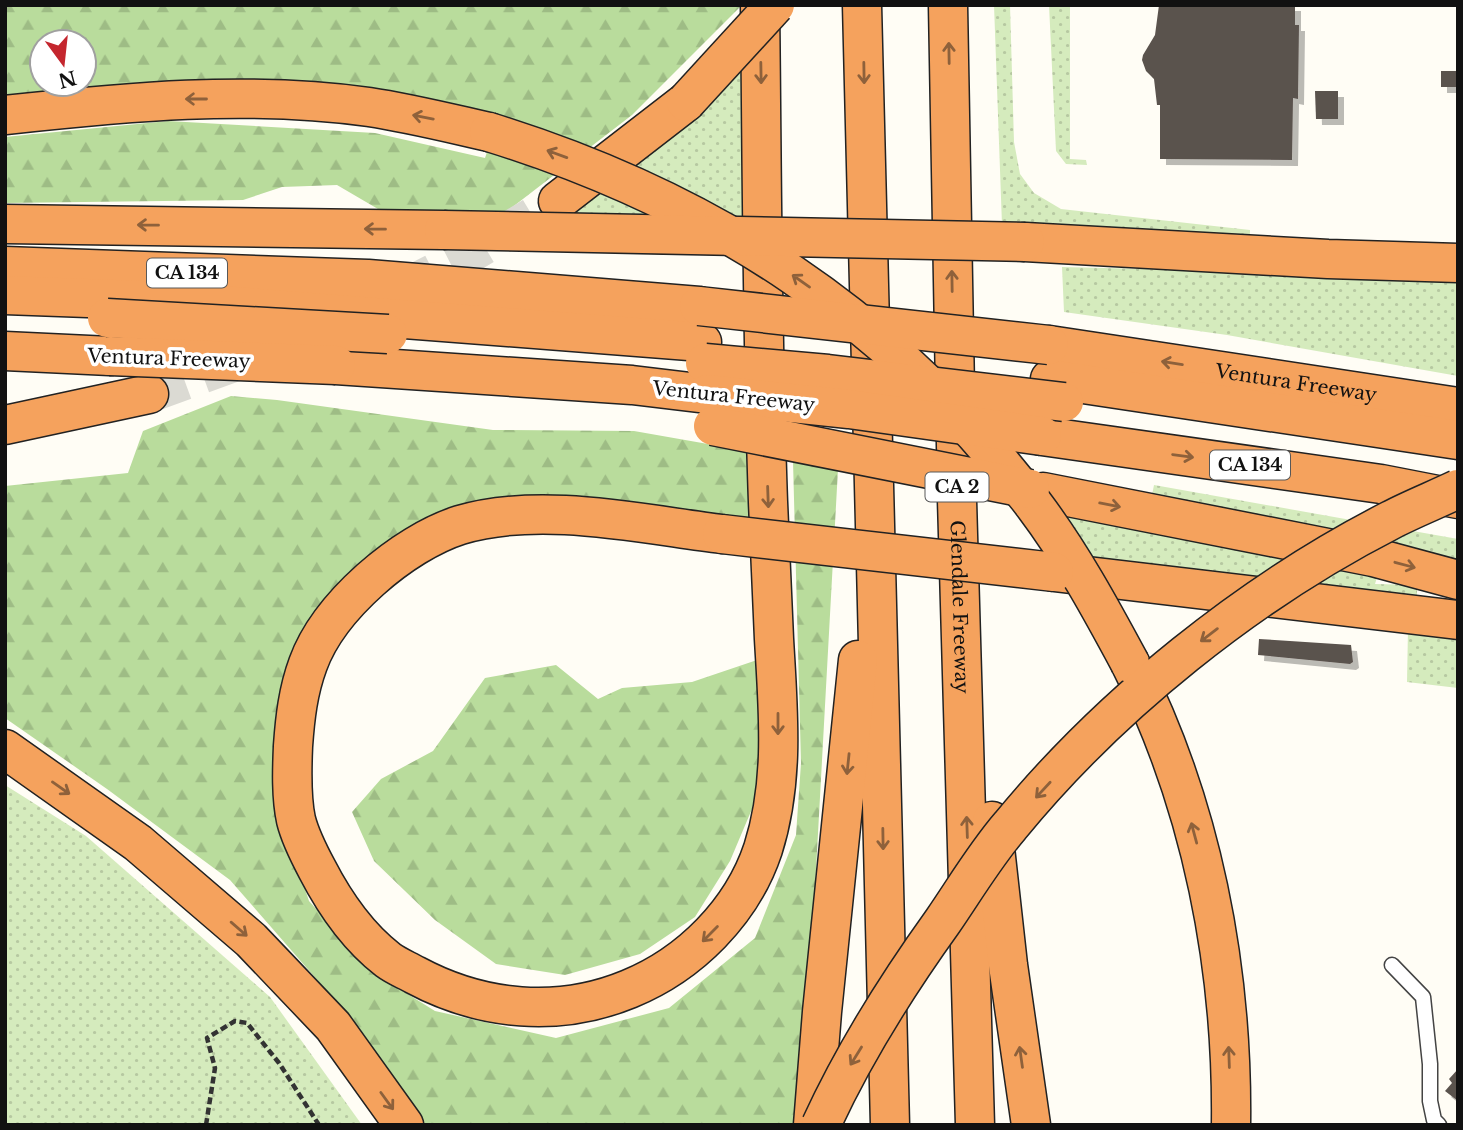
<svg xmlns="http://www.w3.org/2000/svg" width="1463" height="1130" font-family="'Libre Baskerville',serif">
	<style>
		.grass { fill: url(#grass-dots) }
		.forest { fill: url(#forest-firs); fill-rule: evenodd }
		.building { fill: #5a524d; filter: url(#shadow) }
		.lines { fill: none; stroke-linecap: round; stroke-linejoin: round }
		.highway-tunnel { stroke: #dbdad3; stroke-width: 38; stroke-dasharray: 38 19; stroke-linecap: butt }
		.lane-casing { stroke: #444; stroke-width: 17 }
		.highway-casing { stroke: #222; stroke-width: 41 }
		.path { stroke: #333; stroke-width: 4.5; stroke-dasharray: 7 3.5; stroke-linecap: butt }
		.lane { stroke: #fff; stroke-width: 14 }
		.highway { stroke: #f5a25d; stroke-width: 38 }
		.highway-bridge-casing { stroke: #222; stroke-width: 41; stroke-linecap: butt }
		.highway-bridge { stroke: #f5a25d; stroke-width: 38 }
		.oneway { stroke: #8e613b }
		.labels { text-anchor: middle; stroke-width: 7; stroke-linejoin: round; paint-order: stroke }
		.shield { fill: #fff; stroke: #585858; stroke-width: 2 }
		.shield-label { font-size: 18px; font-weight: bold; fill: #111 }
		.street-label { font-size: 19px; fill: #111; stroke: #fff }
	</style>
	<defs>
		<pattern id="grass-dots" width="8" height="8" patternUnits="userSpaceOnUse" patternTransform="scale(1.75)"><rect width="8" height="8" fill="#d5ebbd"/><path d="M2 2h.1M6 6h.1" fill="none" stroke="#b6c8a1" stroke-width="1.8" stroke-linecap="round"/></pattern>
		<pattern id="forest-firs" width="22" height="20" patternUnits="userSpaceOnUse" patternTransform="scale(1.75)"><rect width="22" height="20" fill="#b9dc9c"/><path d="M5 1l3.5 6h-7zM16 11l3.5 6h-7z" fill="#9ebc85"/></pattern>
		<filter id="shadow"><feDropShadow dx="6" dy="6" stdDeviation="0" flood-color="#0004"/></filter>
	</defs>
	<rect width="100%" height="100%" fill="#fffdf5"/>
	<g class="grass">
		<polygon points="994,5 1010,5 1014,142 1020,174 1034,193 1061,209 1250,230 1250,235 1002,225"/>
		<polygon points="1049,5 1070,5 1070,159 1086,160 1087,165 1066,164 1056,151"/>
		<polygon points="750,56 752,220 557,216"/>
		<polygon points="1062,267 1314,273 1458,281 1458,376 1227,335 1064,312"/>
		<polygon points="1154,485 1458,539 1458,568 1151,500"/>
		<polygon points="1054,510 1378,574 1375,584 1417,585 1417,595 1060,556"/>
		<polygon points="1408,629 1458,631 1458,688 1407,682"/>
		<polygon points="5,785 86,836 270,997 362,1125 5,1125"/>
	</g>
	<g class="forest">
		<path d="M5 5H742L632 115 506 212 378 209 337 185 282 187 243 200 5 203V137L168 121 375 133 485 158 498 119 5 99ZM42 42H84V84H42Z"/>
		<polygon points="231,396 277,400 493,430 634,431 759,453 763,523 482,505 331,598 287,835 309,901 372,972 435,1011 556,1038 669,1008 755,938 796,835 801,763 793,461 838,469 802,1125 425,1125 360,1029 230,880 107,789 5,718 5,486 128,473 143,431"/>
		<polygon points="760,659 760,790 730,861 695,917 640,954 565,975 496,964 435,920 374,861 352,812 381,779 433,751 485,678 556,665 598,699 622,688 692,682"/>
	</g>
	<g class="building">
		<polygon points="1159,5 1295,5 1295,25 1299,25 1298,99 1293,98 1292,160 1160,159 1160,105 1157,105 1154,79 1146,71 1142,60 1143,55 1155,35"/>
		<rect x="1441" y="71" width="17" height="16"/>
		<polygon points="1315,91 1338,91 1338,119 1316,119"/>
		<polygon points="1259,639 1351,645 1353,662 1350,664 1258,655"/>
		<polygon points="1458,1069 1458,1101 1445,1091 1452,1083 1449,1079"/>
	</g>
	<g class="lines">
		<g class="highway-tunnel">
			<polyline points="400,290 465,257 558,201"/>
			<polyline points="149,394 239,361"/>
		</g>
		<defs>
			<polyline id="lane" points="1392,965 1423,997 1430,1064 1430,1101 1434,1120 1439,1125"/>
			<g id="highway">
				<polyline points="862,5 890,1125"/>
				<path id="s1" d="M948 5 957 500 975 1125"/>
				<path d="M5 115C126 102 248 90 369 107 409 113 449 123 489 132"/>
				<polyline points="558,201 686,102"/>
				<polyline points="5,224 444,230"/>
				<polyline points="1025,242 1328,259 1458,263"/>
				<polyline points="5,266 368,279 699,306"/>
				<polyline points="5,295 170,301 702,342"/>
				<path id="s2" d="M1049 345 1458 407"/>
				<polyline points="5,351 110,356"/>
				<polyline points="336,365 632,385 707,394"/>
				<polyline points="1050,379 1458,440"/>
				<polyline points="5,425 149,394"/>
				<polyline points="1042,436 1381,484 1458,499"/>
				<polyline points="1043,492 1373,557 1458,580"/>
				<path d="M722 534C641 524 540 501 460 525 403 543 329 606 308 664 298 691 295 718 293 746 292 769 291 797 296 820 300 836 309 854 317 869 334 902 357 936 388 960 396 966 406 970 415 975 482 1011 559 1018 629 989 690 964 742 912 763 849 785 780 778 709 774 639 772 593 770 548 768 502 762 336 762 171 760 5"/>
				<polyline points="1054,572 1458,620"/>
				<path d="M1130 663C1202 805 1233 967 1231 1125"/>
				<polyline points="5,749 138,843 251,940 333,1026 404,1125"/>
				<polyline points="992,821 1008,965 1031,1125"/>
				<polyline points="813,1125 822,1012 858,660"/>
			</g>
		</defs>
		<use href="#lane" class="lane-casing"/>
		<use href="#highway" class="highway-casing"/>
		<polyline class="path" points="206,1125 215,1068 207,1038 235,1021 247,1023 279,1063 319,1125"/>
		<use href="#lane" class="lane"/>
		<use href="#highway" class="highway"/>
		<defs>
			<g id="highway-bridge">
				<polyline points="686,102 775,5"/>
				<path d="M489 132C712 201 892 318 1034 505 1071 554 1101 609 1130 663"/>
				<polyline points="444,230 1025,242"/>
				<polyline points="699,306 1049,345"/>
				<polyline points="107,318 388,334"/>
				<polyline points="110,356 336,365"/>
				<polyline points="705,363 828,374 1064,402"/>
				<polyline points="707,394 849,409 1042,436"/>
				<polyline points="713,426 1030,489"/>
				<polyline points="722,534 1054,572"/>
				<path d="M821 1125C854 1053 897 985 943 921 965 889 985 855 1010 826 1110 704 1250 592 1391 520 1412 509 1435 500 1458 489"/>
			</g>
		</defs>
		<use href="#highway-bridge" class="highway-bridge-casing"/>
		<use href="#highway-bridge" class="highway-bridge"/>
	</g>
	<defs><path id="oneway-shaft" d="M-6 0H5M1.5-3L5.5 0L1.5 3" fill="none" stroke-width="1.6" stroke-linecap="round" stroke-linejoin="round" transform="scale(1.75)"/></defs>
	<g class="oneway">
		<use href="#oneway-shaft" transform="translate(949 53) rotate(-91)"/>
		<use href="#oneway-shaft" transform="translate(761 73) rotate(89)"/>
		<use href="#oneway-shaft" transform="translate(864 73) rotate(89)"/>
		<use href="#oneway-shaft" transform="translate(196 99) rotate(180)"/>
		<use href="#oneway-shaft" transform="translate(423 117) rotate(-169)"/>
		<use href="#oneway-shaft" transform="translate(557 154) rotate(-160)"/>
		<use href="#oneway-shaft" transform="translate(148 225) rotate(-179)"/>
		<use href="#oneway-shaft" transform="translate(375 229) rotate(-179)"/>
		<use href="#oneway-shaft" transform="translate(801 281) rotate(-145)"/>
		<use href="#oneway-shaft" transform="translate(952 281) rotate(-91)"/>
		<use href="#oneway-shaft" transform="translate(1172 363) rotate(-171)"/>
		<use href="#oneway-shaft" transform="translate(1183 456) rotate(8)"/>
		<use href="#oneway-shaft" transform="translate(768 497) rotate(88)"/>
		<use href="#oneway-shaft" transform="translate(1110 505) rotate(11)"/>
		<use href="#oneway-shaft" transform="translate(1405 565) rotate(15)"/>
		<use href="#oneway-shaft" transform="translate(1209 635) rotate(143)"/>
		<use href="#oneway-shaft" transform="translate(778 724) rotate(90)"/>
		<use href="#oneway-shaft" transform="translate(848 764) rotate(96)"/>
		<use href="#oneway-shaft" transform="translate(61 788) rotate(35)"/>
		<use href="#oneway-shaft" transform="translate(1043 790) rotate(133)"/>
		<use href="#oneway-shaft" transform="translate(967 827) rotate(-92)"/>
		<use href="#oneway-shaft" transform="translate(1194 833) rotate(-105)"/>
		<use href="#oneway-shaft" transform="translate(883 839) rotate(89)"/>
		<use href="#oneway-shaft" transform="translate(239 929) rotate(41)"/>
		<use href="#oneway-shaft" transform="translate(710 934) rotate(135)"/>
		<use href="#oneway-shaft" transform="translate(856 1056) rotate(122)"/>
		<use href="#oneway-shaft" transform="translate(1021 1057) rotate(-98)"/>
		<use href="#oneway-shaft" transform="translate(1229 1057) rotate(-92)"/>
		<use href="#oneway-shaft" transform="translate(387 1101) rotate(54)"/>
	</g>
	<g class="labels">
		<g class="shield">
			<rect x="147" y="258.5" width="80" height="29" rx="5"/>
			<rect x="1210" y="450.5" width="80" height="29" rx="5"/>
			<rect x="925.5" y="472.5" width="63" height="29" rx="5"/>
		</g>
		<g class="shield-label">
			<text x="187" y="279">CA 134</text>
			<text x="1250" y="471">CA 134</text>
			<text x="957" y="493">CA 2</text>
		</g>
		<g class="street-label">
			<text transform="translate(169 358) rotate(2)" y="7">Ventura Freeway</text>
			<text dy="7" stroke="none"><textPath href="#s2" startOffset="250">Ventura Freeway</textPath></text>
			<text transform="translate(734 396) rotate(6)" y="7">Ventura Freeway</text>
			<text dy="7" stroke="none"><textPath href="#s1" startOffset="602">Glendale Freeway</textPath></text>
		</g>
	</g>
	<rect width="1463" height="1130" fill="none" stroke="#111111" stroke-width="14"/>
	<g transform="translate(63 63) rotate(165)"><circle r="33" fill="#ffffff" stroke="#a0a0a0" stroke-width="2"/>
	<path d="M0-5L12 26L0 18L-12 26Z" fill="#c4262e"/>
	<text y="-10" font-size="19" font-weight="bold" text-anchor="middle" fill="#111111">N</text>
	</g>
</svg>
